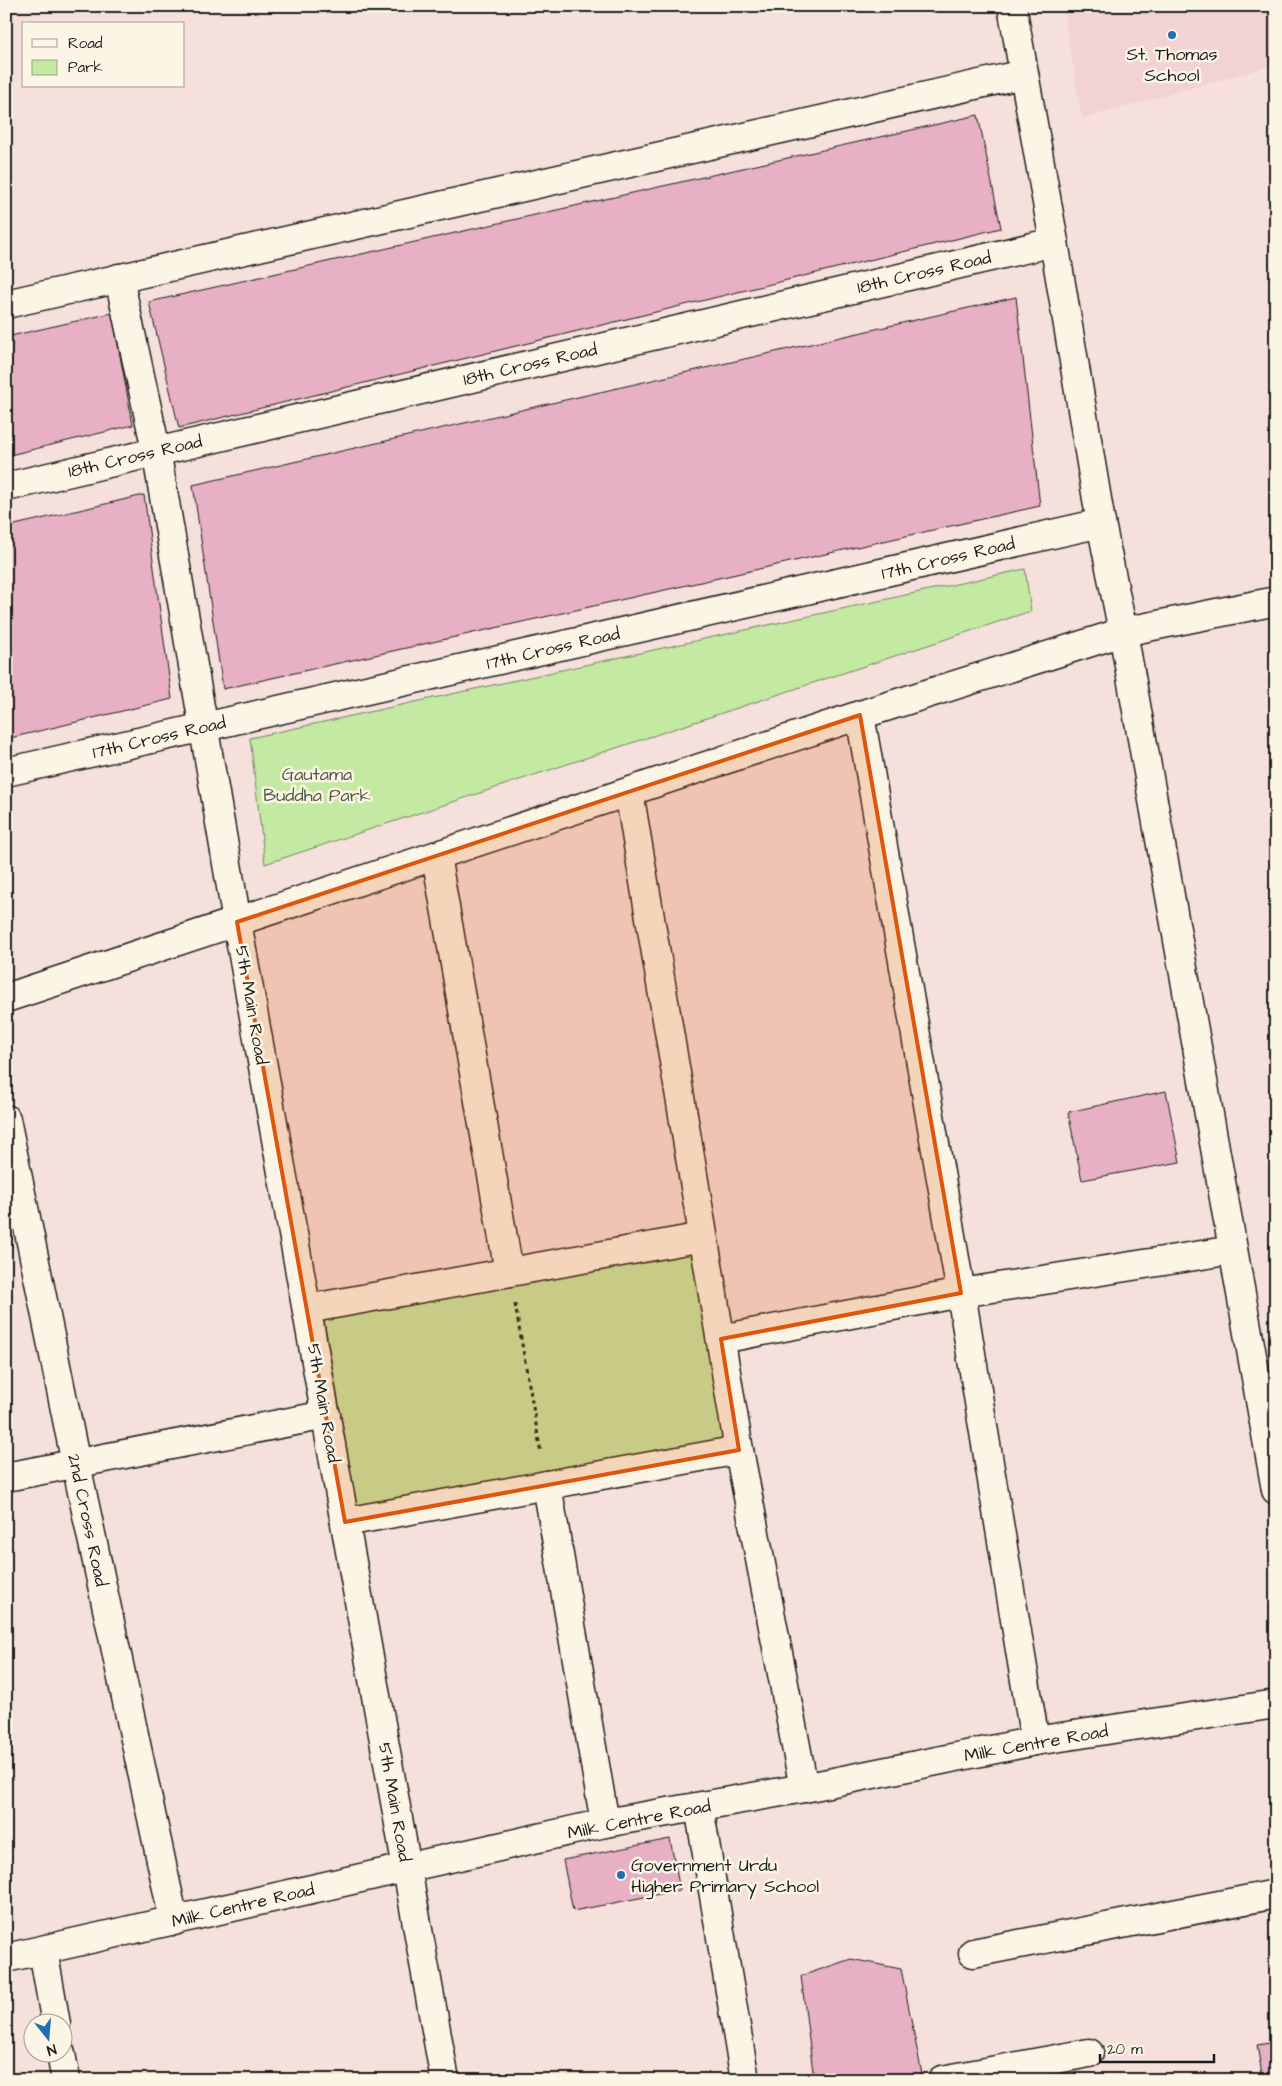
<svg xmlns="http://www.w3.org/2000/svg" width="1282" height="2086" font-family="'Architects Daughter',sans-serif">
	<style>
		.built { fill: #f2d2d4 }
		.green { fill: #c4e9a3; stroke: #708260 }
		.building { fill: #e7b0c4; stroke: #1c1c1c }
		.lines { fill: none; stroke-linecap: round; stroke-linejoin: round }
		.minor-casing { stroke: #1c1c1c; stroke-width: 31 }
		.path { stroke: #1c1c1c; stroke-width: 3; stroke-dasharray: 4 4; stroke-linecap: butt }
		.minor { stroke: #fcf5e5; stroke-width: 28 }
		.marked { fill: #de560d; fill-opacity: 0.2; stroke: #de560d; stroke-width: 4; stroke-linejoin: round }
		.poi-dot { fill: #1f6fb2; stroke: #fcf5e5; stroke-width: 2 }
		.labels { text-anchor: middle; stroke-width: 5; stroke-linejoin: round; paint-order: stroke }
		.poi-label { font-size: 18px; fill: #1c1c1c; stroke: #fcf5e5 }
		.street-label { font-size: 18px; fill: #1c1c1c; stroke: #fcf5e5 }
		.park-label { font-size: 18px; fill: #4e5a44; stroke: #fcf5e5 }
	</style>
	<rect width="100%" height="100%" fill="#f6e0db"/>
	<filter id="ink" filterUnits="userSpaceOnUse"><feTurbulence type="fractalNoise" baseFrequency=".02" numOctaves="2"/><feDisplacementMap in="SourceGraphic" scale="10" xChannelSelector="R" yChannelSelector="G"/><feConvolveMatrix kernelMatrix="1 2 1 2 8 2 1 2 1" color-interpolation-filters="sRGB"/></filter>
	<g filter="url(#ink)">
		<polygon class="built" points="1063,6 1276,6 1276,64 1082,119"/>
		<g class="green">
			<polygon points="1025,569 1031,611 265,864 250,738"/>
			<polygon points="694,1253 726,1438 357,1505 324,1319"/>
		</g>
		<g class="building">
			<polygon points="978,115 1001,228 179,428 149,302"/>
			<polygon points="1016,297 1040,506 223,689 193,485"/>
			<polygon points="112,313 133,425 6,456 6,337"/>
			<polygon points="144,495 172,699 6,739 6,527"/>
			<polygon points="1166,1091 1180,1162 1082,1180 1068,1112"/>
			<polygon points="670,1839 680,1890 573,1911 563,1860"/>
			<polygon points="851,1959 901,1969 923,2079 814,2080 801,1976"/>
			<polygon points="1276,2042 1276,2080 1263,2080 1257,2045"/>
		</g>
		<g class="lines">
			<defs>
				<g id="minor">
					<polyline points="1012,6 1054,242 1101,523 1123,632 1276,1490"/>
					<polyline points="119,278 156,450 237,922 445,2080"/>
					<polyline points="6,304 1024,74"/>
					<polyline points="6,487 1054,242"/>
					<polyline points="860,715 961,1293 1035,1741"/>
					<polyline points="6,772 1101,523"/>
					<polyline points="629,792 739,1450 804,1788"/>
					<polyline points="436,856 509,1272"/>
					<polyline points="6,998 860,715 1123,632 1276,601"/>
					<polyline points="6,1119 76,1464 174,1921"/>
					<polyline points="307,1309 703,1237"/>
					<polyline points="721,1339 961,1293 1233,1250"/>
					<polyline points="6,1477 326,1415"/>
					<polyline points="547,1485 605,1823"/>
					<polyline points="345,1522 739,1450"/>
					<polyline points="699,1807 745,2080"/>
					<polyline points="43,1950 56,2024"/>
					<polyline points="973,1953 1276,1894"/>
					<polyline points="6,1958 605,1823 804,1788 1035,1741 1276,1704"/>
					<polyline points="61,2054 66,2080"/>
					<polyline points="942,2080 1089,2053"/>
				</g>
			</defs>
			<use href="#minor" class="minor-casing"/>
			<polyline class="path" points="515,1304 541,1453"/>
			<use href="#minor" class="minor"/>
		</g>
	</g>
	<path class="marked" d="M860 715 961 1293 721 1339 739 1450 345 1522 237 922Z"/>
	<g class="poi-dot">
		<circle cx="1172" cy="35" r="5"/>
		<circle cx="621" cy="1875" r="5"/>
	</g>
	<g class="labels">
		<g class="poi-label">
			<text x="1172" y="60">St. Thomas<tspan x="1172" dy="21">School</tspan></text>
			<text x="631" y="1871" text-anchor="start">Government Urdu<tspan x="631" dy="21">Higher Primary School</tspan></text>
		</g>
		<g class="street-label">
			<text transform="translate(924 272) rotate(-13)" y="6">18th Cross Road</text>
			<text transform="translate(530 364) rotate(-13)" y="6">18th Cross Road</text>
			<text transform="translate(135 456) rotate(-13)" y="6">18th Cross Road</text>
			<text transform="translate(948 558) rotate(-13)" y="6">17th Cross Road</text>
			<text transform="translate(553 648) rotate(-13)" y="6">17th Cross Road</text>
			<text transform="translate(159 737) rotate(-13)" y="6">17th Cross Road</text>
			<text transform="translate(252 1005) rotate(80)" y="6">5th Main Road</text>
			<text transform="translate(324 1403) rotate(80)" y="6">5th Main Road</text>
			<text transform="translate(88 1520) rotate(78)" y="6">2nd Cross Road</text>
			<text transform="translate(1036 1743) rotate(-10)" y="6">Milk Centre Road</text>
			<text transform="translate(395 1802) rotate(80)" y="6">5th Main Road</text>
			<text transform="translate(639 1819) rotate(-11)" y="6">Milk Centre Road</text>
			<text transform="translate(243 1905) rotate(-13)" y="6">Milk Centre Road</text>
		</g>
		<g class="park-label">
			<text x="317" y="780">Gautama<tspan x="317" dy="21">Buddha Park</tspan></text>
		</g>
	</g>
	<rect width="1282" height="2086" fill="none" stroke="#fcf5e5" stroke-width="25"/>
	<rect x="12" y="12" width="1257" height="2061" fill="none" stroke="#1c1c1c" stroke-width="2" filter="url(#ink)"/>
	<rect x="22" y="22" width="162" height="65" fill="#fcf5e5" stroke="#a29e95"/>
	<rect x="32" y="39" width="25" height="8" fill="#fcf5e5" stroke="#a29e95"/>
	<text x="68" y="48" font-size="15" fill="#1c1c1c">Road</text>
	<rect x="32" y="60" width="25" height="15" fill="#c4e9a3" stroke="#a29e95"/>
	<text x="68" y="72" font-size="15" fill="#1c1c1c">Park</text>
	<g transform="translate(48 2038) rotate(163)"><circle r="24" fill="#fcf5e5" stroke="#a29e95"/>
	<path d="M0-4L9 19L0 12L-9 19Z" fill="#1f6fb2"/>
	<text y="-8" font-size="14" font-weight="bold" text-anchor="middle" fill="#1c1c1c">N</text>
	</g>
	<path d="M1100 2054v8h114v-8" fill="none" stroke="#1c1c1c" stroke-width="2.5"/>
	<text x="1107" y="2054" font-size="15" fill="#1c1c1c" stroke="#fcf5e5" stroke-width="4" paint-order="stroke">20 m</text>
</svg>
